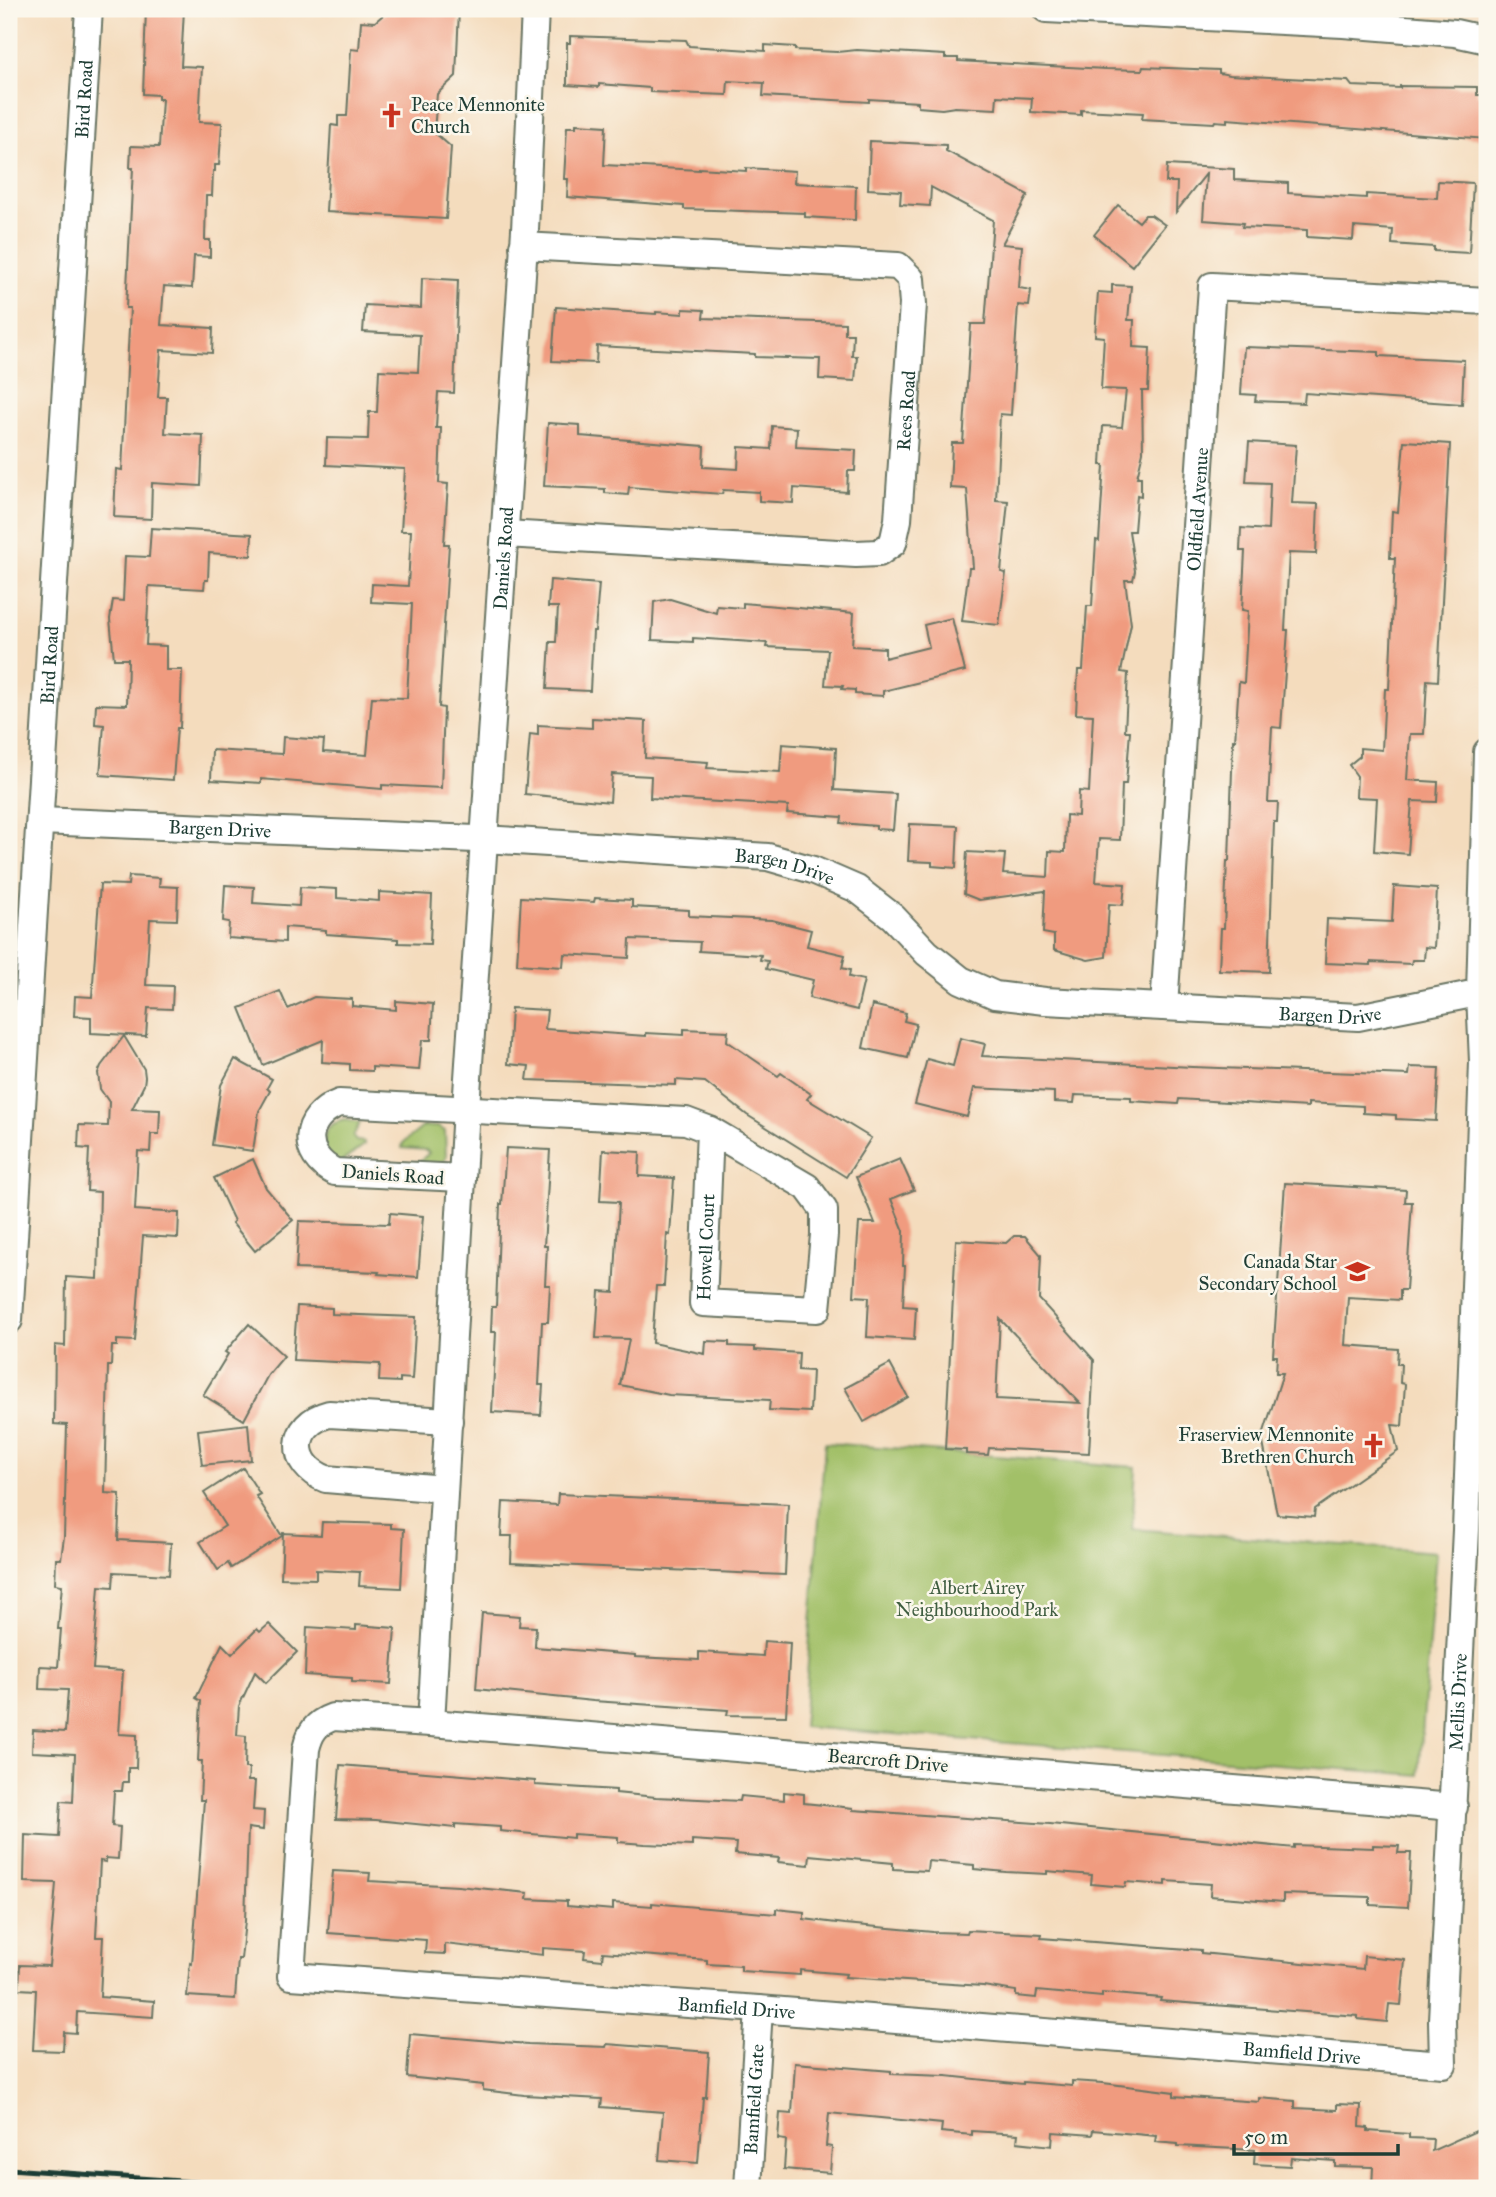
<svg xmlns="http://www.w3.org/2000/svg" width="1496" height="2197" font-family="'IM FELL Great Primer',serif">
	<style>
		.green { fill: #a2c068; stroke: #607e4e; stroke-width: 2 }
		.building { fill: #f09b7f; fill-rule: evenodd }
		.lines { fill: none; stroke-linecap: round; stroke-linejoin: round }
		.minor-casing { stroke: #6a7564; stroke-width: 30 }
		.minor { stroke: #fff; stroke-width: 26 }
		.rail { stroke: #1f3d34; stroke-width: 5 }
		.labels { text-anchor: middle; stroke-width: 5; stroke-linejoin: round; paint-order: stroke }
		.street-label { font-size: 19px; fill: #1f3d34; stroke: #fbf7ec }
		.poi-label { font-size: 19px; fill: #1f3d34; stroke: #fbf7ec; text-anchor: end }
		.park-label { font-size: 19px; fill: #405e41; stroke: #fbf7ec }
	</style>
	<rect width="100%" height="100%" fill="#fbf7ec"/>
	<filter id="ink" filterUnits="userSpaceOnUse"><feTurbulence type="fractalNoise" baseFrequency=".0143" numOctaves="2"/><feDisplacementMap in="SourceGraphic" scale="14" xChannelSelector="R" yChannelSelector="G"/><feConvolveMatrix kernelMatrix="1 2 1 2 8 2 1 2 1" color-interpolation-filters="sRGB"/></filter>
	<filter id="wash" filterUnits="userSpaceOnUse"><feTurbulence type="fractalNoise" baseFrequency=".00686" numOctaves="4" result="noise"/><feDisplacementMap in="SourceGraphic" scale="28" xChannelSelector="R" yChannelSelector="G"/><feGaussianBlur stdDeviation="1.57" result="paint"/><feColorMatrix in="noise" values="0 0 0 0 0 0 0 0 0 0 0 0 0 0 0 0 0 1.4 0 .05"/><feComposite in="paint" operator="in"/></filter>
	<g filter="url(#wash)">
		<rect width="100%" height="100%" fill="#f4dcbd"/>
		<g class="green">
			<path d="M345 1120 360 1123 353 1137 356 1141 364 1142V1145L339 1164 325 1155C323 1135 323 1124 345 1120Z"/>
			<polygon points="424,1126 438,1127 445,1131 446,1157 441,1166 415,1165 429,1153 426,1150 402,1148 403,1143"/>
			<polygon points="825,1443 1136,1467 1132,1529 1436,1552 1419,1775 803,1727"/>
		</g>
		<g id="blocks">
			<g class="building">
				<polygon points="146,9 184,9 181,66 202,67 199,122 222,123 219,165 215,165 215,171 213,171 212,196 206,196 205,240 210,240 210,257 194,256 192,288 164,286 161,325 213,328 212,353 161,350 158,397 167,397 165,433 203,435 201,486 152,483 151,519 114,517 116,469 122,470 130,308 126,308 133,168 130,168 131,146 159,147 162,99 158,99 158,95 143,94"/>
				<polygon points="390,9 459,10 456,76 437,94 434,132 451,147 446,219 326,212 331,125 338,126 338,116 347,116 351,49 359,50 361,21 375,22"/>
				<polygon points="570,36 686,40 689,46 765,51 765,45 795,47 795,50 837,52 857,50 945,55 945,58 958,58 958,61 1106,69 1142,70 1143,67 1219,70 1219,73 1230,75 1348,81 1352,86 1400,88 1400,86 1477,87 1477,95 1487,95 1487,139 1227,119 1227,122 1215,121 1214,123 1142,119 1143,113 1081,110 1081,115 1031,112 1032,98 997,96 996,109 955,107 942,109 918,107 918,102 869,99 869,102 763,96 764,83 728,81 727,95 650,92 650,88 599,84 599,87 567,85 567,43 570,43"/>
				<polygon points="576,124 606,126 604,165 699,170 699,168 746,171 746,168 795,171 794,183 856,186 855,220 805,217 805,213 684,209 684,206 567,197 568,179 564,179 567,127 576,127"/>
				<polygon points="870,141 946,145 946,151 1028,195 1002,244 1022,246 1019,288 1031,290 1029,306 1018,305 1011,415 1000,414 996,500 1008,501 1001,572 1006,573 999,625 962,621 969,568 973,568 967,489 950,488 952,443 963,443 971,324 985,324 993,220 931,187 930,206 900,204 901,191 868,189"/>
				<polygon points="1167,165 1234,169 1234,180 1288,183 1288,193 1366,198 1366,194 1437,198 1438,181 1473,183 1469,253 1434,251 1434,247 1392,244 1393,230 1354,227 1353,240 1307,237 1307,230 1242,227 1243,223 1203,220 1206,174 1176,212 1177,182 1166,182"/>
				<polygon points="1118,205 1139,222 1145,215 1151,215 1165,225 1132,266 1094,235"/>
				<polygon points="422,278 458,280 454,393 438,392 436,428 441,428 439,483 448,484 444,544 449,544 439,707 444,708 441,788 382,785 382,789 261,779 261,783 211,780 212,750 282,754 283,737 324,740 323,752 367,755 372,697 407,698 412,604 371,602 372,584 408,586 411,531 401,531 405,469 326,465 327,438 368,439 369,412 377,412 379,370 418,372 420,335 363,332 365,305 421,308"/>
				<polygon points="1112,285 1131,286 1128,320 1134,320 1133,347 1150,348 1148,391 1142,391 1143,452 1137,477 1141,477 1141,496 1137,495 1134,531 1129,531 1135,571 1133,580 1125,580 1131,624 1121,672 1128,673 1125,731 1130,731 1126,784 1122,784 1120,840 1099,839 1096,882 1125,884 1123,905 1109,904 1106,957 1088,960 1054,950 1054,935 1043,933 1045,891 979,900 964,894 967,852 1005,854 1003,874 1048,877 1049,851 1065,852 1066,815 1078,816 1079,791 1089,792 1093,715 1076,714 1078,670 1083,670 1087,606 1092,606 1096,540 1099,541 1104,465 1101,465 1103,426 1122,427 1126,390 1101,389 1104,337 1095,336 1098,292 1112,293"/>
				<polygon points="556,307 656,314 656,312 683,314 683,309 704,310 703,318 845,323 845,334 853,334 852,356 857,356 855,381 819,379 820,359 755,357 755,354 597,346 596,363 552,361"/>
				<polygon points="1244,347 1379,352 1379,356 1464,360 1462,404 1305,393 1304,403 1255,401 1256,395 1241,394"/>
				<polygon points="548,423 580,425 580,436 704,446 703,467 738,469 739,447 771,449 772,426 797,428 796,447 856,450 855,471 848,471 847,492 794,488 793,503 759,501 759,492 723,490 722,494 629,487 628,495 605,493 605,489 544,486"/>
				<polygon points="1404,441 1450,444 1438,681 1427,680 1424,734 1410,734 1407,780 1438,782 1437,802 1412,801 1408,854 1374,851 1377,798 1356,797 1357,776 1349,765 1360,756 1360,748 1382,750 1385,689 1389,689 1395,558 1390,558 1392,511 1398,512"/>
				<polygon points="1249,442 1296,445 1292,503 1318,504 1316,554 1289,553 1285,630 1288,630 1281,728 1272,727 1268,802 1278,802 1277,822 1274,822 1269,972 1219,970 1221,928 1224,928 1227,861 1229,861 1233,740 1235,741 1239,682 1244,683 1248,611 1242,610 1245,551 1240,551 1241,528 1268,530 1270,483 1246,482"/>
				<polygon points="151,528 252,534 251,556 209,553 208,580 205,580 204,589 149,586 146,645 166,646 166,670 182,670 180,728 177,728 173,780 100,775 104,725 95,724 96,704 127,705 128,659 114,659 110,619 113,600 123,601 125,556 149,557"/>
				<polygon points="550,580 599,584 595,631 593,631 590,691 547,689 550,642 556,642 558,607 548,607"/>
				<polygon points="670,599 716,613 717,606 743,608 743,603 854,613 852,646 885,648 885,658 929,647 924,625 952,618 965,671 883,691 883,696 855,694 855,690 842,689 843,686 825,685 828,650 766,647 767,643 693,638 693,642 652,640 654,602"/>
				<polygon points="592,718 646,721 645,758 708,762 707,768 780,772 782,744 836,748 834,790 896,794 893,830 876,829 876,826 841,823 842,817 787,813 788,806 650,798 651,776 612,774 610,802 525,794 530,734 538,735 538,725 592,728"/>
				<polygon points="910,824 958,826 956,868 932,866 932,862 908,861"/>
				<polygon points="129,876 160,878 159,886 178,887 177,920 150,919 146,985 173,986 172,1009 148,1008 146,1036 91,1033 91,1017 74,1016 75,996 92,997 100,884 128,885"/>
				<polygon points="225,885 254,887 253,903 299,906 300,887 337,889 337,898 379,901 379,892 432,895 430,944 398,943 398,939 326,934 326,930 285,927 285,942 228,938 229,922 223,921"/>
				<polygon points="1394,886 1437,889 1434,948 1425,947 1424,960 1412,960 1411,964 1371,962 1371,965 1325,963 1327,919 1392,922"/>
				<polygon points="521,897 594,902 595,898 632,900 632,907 689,910 689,916 772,920 811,930 807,946 845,955 842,968 850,970 849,977 864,980 857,1010 809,998 813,980 766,969 768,961 760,960 761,955 699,951 700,942 630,939 629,958 564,954 563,967 517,964"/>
				<polygon points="280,991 288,1009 314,997 352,999 352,1006 396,1010 396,1001 433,1004 431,1040 422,1040 419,1070 372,1067 372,1071 350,1070 350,1064 322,1062 323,1040 263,1065 240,1008"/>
				<polygon points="872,1005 906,1013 904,1021 916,1024 908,1058 863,1048"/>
				<polygon points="511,1008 547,1010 545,1029 646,1036 646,1033 684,1035 684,1029 728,1031 727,1041 778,1076 781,1073 811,1094 807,1099 871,1138 846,1177 747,1115 705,1082 676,1080 676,1085 527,1080 529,1066 508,1064"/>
				<polygon points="124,1036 144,1069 145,1077 144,1085 132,1109 160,1110 159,1134 151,1134 150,1152 138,1151 135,1210 179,1213 178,1238 143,1236 135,1341 117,1340 117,1346 112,1346 111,1366 108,1366 105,1493 120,1494 118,1540 171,1543 169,1575 114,1572 113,1587 99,1586 93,1669 123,1671 119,1734 137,1735 136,1768 128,1768 128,1782 123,1782 122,1791 114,1791 112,1826 120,1827 118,1859 106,1858 106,1862 100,1861 96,1937 103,1937 100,1997 154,2001 153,2017 77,2012 76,2033 64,2032 63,2051 33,2050 36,1990 19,1989 20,1965 49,1966 56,1883 24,1882 25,1835 59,1837 61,1801 73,1802 75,1754 32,1752 33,1730 65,1732 68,1690 39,1689 40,1666 58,1667 61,1629 58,1629 62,1585 55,1584 56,1559 61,1559 64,1537 67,1425 54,1424 55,1345 65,1346 66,1277 98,1279 100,1192 87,1191 89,1149 78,1148 79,1125 108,1126 109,1102 100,1089 98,1073 101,1066"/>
				<polygon points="960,1038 985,1044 982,1056 1192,1067 1409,1075 1410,1067 1439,1068 1436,1121 1396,1119 1396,1115 1363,1113 1363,1106 1308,1103 1308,1107 1179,1099 1178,1104 1131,1101 1131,1097 1075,1095 1074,1103 1054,1102 1054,1092 974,1088 967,1117 915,1104 927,1059 953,1066"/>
				<polygon points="235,1059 272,1079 267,1088 270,1091 259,1111 253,1151 212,1145 221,1085"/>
				<polygon points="506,1148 550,1150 544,1246 547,1246 545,1285 550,1285 548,1322 542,1322 539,1385 543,1385 541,1415 492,1412 496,1332 491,1332 492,1307 496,1307 500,1204 502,1204"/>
				<polygon points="603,1150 640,1152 639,1176 674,1178 670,1235 667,1234 664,1286 656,1286 652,1343 705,1354 706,1341 729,1342 729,1346 755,1347 755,1350 799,1353 798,1370 812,1371 810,1412 769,1410 770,1400 669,1395 620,1385 629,1339 596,1338 599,1291 614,1292 619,1202 600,1201"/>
				<polygon points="253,1159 266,1188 293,1220 255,1251 232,1223 234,1221 214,1178"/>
				<polygon points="900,1159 914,1190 891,1199 904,1231 903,1266 905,1266 903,1306 916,1307 914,1340 867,1337 869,1297 854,1296 856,1263 859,1223 875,1223 856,1177"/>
				<polygon points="1285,1183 1406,1190 1405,1202 1412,1202 1406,1290 1400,1290 1400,1300 1348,1297 1345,1345 1398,1349 1397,1364 1401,1364 1400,1383 1405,1384 1402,1426 1392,1425 1398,1451 1315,1509 1314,1517 1277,1514 1262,1438 1283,1373 1276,1373 1277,1356 1273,1356"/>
				<polygon points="390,1213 423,1216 418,1277 378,1274 379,1272 296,1269 299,1221 389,1224"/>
				<path d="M1014 1236H1025L1041 1255 1039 1299 1094 1360 1089 1453 989 1448 988 1455 966 1454V1450L945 1449 956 1240 1006 1243ZM1000 1319 1080 1403 996 1399Z"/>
				<polygon points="297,1306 332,1308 332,1314 416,1317 412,1379 400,1378 400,1382 379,1381 380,1364 293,1360"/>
				<polygon points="249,1324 284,1356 268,1375 244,1420 203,1395 228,1354 225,1352"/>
				<polygon points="890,1364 908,1397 864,1422 845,1388"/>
				<polygon points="248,1424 251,1460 202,1465 198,1430"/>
				<polygon points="243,1468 260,1494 256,1496 282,1536 231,1568 228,1563 218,1570 200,1542 225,1526 204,1493"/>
				<polygon points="558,1494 788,1504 785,1575 511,1563 512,1536 501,1536 503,1502 557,1505"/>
				<polygon points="322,1522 391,1524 391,1528 404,1529 401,1588 359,1586 360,1572 316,1570 316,1579 281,1578 283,1533 321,1535"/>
				<polygon points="482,1613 520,1616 519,1626 536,1627 535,1647 635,1655 635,1657 699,1660 699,1652 763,1656 764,1641 790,1643 786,1716 727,1715 728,1710 593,1701 476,1689"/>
				<polygon points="269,1624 297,1652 266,1683 255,1672 239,1706 237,1735 246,1736 245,1768 249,1768 248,1781 255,1781 253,1810 264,1811 263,1830 248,1828 245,1921 241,1959 238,1959 235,1999 187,1996 190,1963 192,1964 204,1800 200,1800 202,1761 198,1761 201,1701 196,1698 222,1644 232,1654 257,1629 260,1632"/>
				<polygon points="356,1625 395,1628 391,1684 352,1682 352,1678 305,1675 307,1627 356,1630"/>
				<polygon points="340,1765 535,1781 535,1785 616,1790 616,1793 656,1797 740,1801 741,1796 784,1800 784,1792 804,1794 804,1803 853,1808 853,1810 1050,1824 1294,1848 1294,1845 1373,1848 1373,1845 1399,1846 1398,1853 1411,1853 1408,1907 1370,1905 1370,1897 1283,1894 1283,1902 1210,1896 1211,1884 1166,1881 1166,1885 1126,1882 1125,1887 1091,1884 1092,1875 1047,1871 1047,1874 1006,1872 974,1869 974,1865 928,1861 927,1871 893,1869 893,1863 810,1855 809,1865 778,1862 779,1858 735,1854 736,1843 692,1840 692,1846 645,1844 618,1842 618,1837 573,1834 573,1838 500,1831 500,1827 455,1824 455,1828 376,1820 336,1819"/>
				<polygon points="333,1871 370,1873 369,1881 458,1886 528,1893 527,1899 567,1901 567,1906 613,1910 613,1903 652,1906 652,1903 776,1914 776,1909 804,1912 804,1919 845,1924 933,1932 967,1933 968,1930 1042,1934 1041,1938 1201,1950 1201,1953 1363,1969 1364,1956 1405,1960 1401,2005 1389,2004 1387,2022 1358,2019 1358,2016 1160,2001 1161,1998 1102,1993 1102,1997 1037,1991 1036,1998 1016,1996 1016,1991 983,1986 845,1977 846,1974 800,1970 800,1975 741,1971 741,1966 707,1964 707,1960 603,1952 602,1960 584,1958 585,1951 543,1948 543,1955 445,1944 445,1954 425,1953 426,1940 328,1933"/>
				<polygon points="410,2034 528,2044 606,2047 607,2044 709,2052 706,2097 703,2097 698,2163 659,2160 663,2112 601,2107 602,2099 524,2095 483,2090 483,2085 407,2077"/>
				<polygon points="795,2063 891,2071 891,2074 946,2076 1023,2084 1023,2082 1072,2086 1072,2081 1103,2083 1174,2092 1174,2096 1259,2102 1259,2098 1295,2101 1295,2108 1337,2110 1337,2104 1361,2105 1360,2127 1368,2128 1368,2131 1409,2134 1409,2138 1433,2139 1432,2151 1487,2126 1487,2188 1372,2188 1373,2167 1335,2166 1335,2161 1291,2158 1290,2166 1254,2164 1255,2150 1178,2146 1178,2144 1155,2142 1156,2136 1093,2130 1092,2135 1053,2132 1052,2146 1017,2142 1018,2134 972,2131 972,2135 941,2132 942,2124 829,2113 826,2146 832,2147 830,2173 784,2169 786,2140 778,2139 780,2113 792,2114"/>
			</g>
		</g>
	</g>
	<g filter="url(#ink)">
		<use href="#blocks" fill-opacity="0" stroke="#6a7564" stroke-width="2"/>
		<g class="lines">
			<defs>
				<g id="minor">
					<polyline points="1046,9 1343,24 1455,33 1487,40"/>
					<path id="s1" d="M505 534 856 554 879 553 893 543 898 520 913 304 911 279 898 266 523 246"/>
					<path id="s2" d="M40 821 500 840 768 857 813 870 857 889 893 917 927 953 961 980 995 995 1045 1001 1358 1017 1487 991"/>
					<path id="s3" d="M1164 1007 1212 286 1487 301"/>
					<path id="s4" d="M462 1178 335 1172C300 1155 303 1117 339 1103L686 1121 710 1130 807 1187 824 1210V1235L817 1309 703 1303 710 1130"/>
					<path id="s5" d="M9 1320 89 9"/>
					<path d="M444 1489 326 1479C289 1465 290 1424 329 1414L449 1421"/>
					<path id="s6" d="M431 1723 466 1108 525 230 535 9"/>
					<path id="s7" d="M1454 1807 431 1723 333 1717C316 1723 310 1732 306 1749L291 1976 759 2009 1443 2064 1442 2020 1466 1530 1479 1178 1483 1062 1480 993 1487 752"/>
					<path id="s8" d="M748 2188 759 2009"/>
				</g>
			</defs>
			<use href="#minor" class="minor-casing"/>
			<use href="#minor" class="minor"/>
			<polyline class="rail" points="9,2169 281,2188"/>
		</g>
	</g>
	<defs>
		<symbol id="church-bare" viewBox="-9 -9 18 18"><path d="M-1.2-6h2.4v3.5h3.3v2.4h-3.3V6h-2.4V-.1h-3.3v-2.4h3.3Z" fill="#c8321e" stroke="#fbf7ec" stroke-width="2.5" paint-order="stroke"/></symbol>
		<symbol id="school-bare" viewBox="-9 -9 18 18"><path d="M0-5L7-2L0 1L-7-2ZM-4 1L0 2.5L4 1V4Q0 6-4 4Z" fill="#c8321e" stroke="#fbf7ec" stroke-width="2.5" paint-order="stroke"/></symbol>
	</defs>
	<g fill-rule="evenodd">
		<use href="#church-bare" x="374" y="98" width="35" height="35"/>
		<use href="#school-bare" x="1340" y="1254" width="35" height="35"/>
		<use href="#church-bare" x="1356" y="1428" width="35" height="35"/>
	</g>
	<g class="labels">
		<g class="street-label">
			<text dy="7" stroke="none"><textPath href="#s5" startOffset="1223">Bird Road</textPath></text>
			<text dy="7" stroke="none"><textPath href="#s1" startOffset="525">Rees Road</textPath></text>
			<text dy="7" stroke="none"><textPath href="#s3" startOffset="499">Oldfield Avenue</textPath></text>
			<text dy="7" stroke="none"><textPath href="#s6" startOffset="1167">Daniels Road</textPath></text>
			<text dy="7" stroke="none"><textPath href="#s5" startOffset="656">Bird Road</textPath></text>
			<text dy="7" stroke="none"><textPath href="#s2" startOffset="180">Bargen Drive</textPath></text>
			<text dy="7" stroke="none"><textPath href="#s2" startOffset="747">Bargen Drive</textPath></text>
			<text dy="7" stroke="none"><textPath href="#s2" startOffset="1335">Bargen Drive</textPath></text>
			<text transform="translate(393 1174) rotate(4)" y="7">Daniels Road</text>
			<text dy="7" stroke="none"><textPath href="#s4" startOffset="1003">Howell Court</textPath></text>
			<text dy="7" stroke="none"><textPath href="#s7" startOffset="2914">Mellis Drive</textPath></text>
			<text transform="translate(888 1760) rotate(5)" y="7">Bearcroft Drive</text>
			<text dy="7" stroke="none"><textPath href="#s7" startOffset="1843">Bamfield Drive</textPath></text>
			<text dy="7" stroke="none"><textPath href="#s7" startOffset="2410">Bamfield Drive</textPath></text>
			<text dy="7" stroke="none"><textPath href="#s8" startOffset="89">Bamfield Gate</textPath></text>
		</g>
		<g class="poi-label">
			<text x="411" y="111" text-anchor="start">Peace Mennonite<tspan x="411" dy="22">Church</tspan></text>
			<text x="1337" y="1268">Canada Star<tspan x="1337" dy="22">Secondary School</tspan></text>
			<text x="1354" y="1441">Fraserview Mennonite<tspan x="1354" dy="22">Brethren Church</tspan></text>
		</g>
		<g class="park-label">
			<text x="977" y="1594">Albert Airey<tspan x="977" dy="22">Neighbourhood Park</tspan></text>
		</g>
	</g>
	<rect width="1496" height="2197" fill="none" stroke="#fbf7ec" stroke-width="35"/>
	<path d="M1234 2144v10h164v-10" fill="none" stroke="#1f3d34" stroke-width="3.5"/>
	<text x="1244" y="2144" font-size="21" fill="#1f3d34" stroke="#fbf7ec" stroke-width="5" paint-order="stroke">50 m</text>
</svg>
